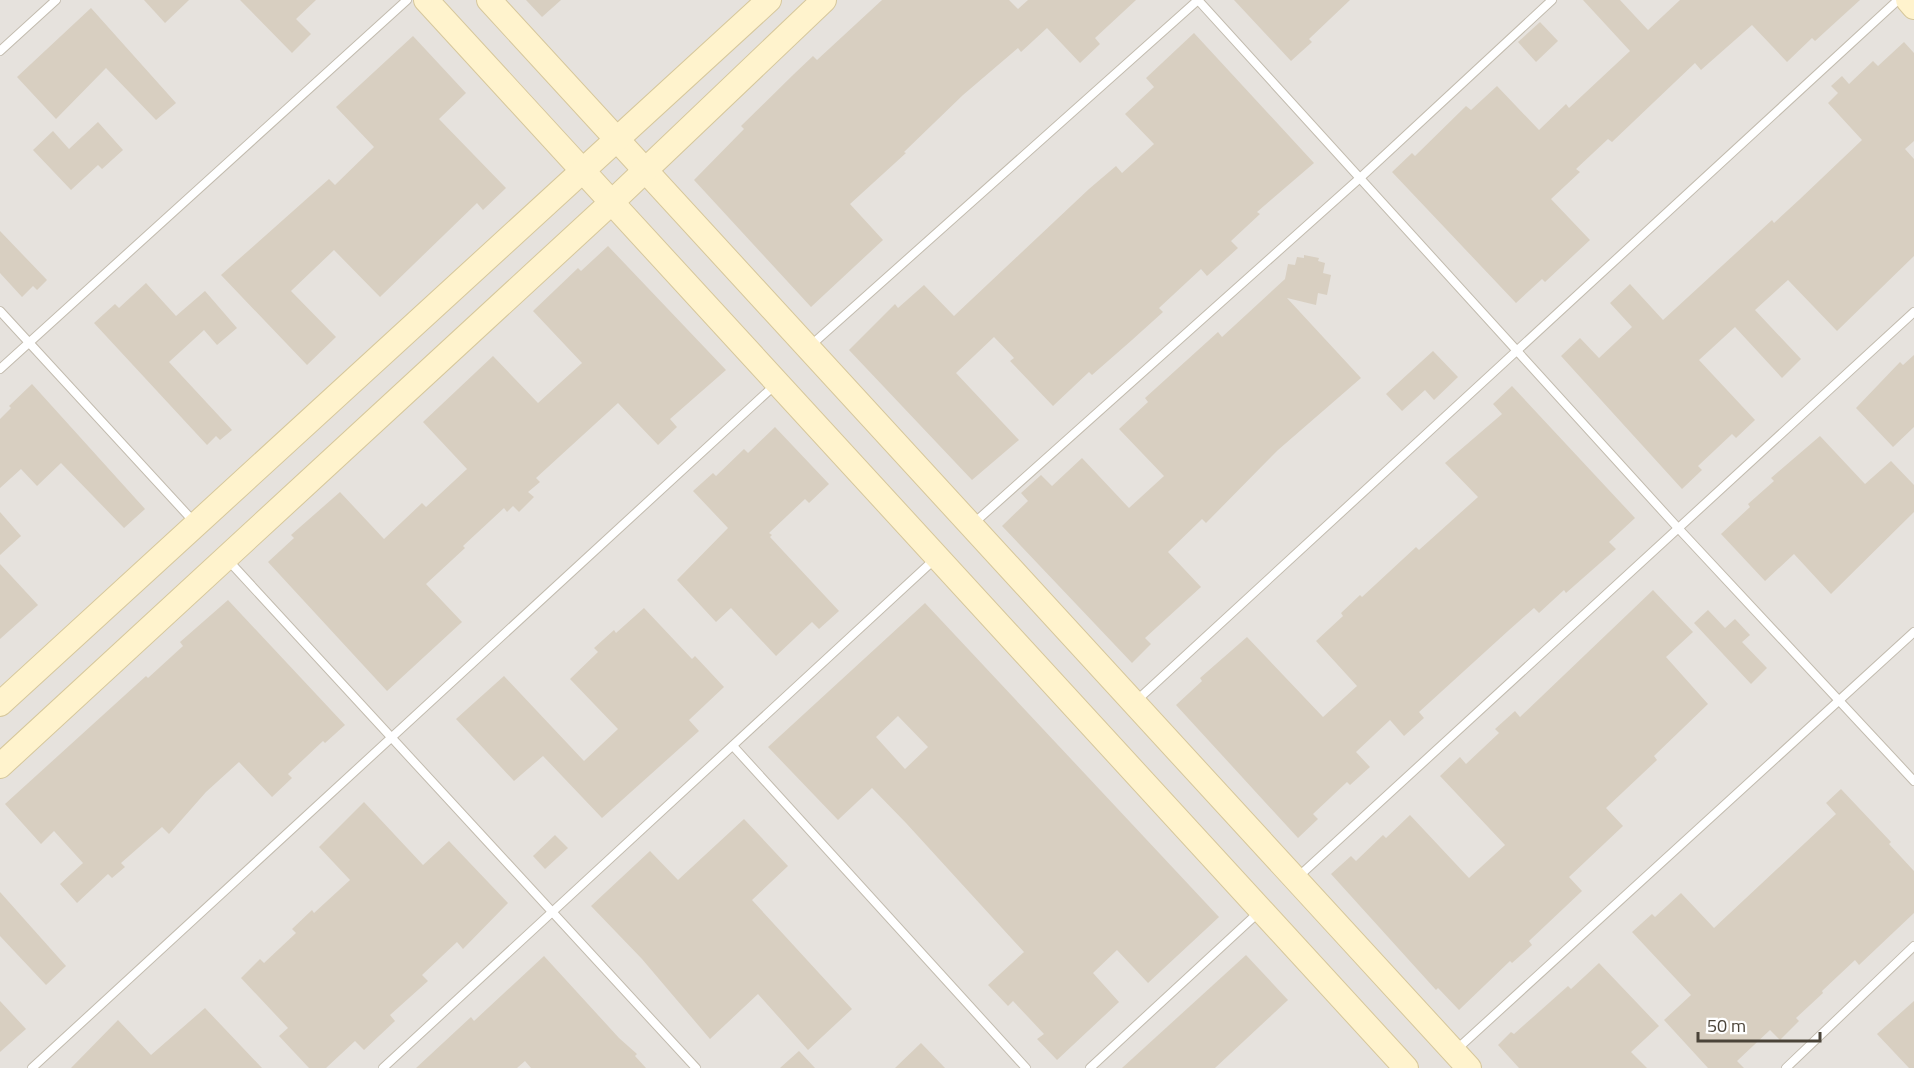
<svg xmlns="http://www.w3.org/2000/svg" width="1914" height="1068" font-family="'Titillium Web',sans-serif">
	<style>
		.industrial { fill: #e6e2dd }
		.building { fill: #d8cfc1; fill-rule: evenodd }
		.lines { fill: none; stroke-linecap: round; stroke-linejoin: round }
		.lane-casing { stroke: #c2bbae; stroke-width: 10 }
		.secondary-casing { stroke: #d6c79b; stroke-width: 26 }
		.lane { stroke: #fff; stroke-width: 8 }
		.secondary { stroke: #fff3cd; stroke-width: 24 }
	</style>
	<rect width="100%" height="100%" fill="#f6f3ec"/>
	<rect class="industrial" x="0" y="0" width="1914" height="1068"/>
	<g class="building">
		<polygon points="144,0 189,0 165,23"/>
		<polygon points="240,0 316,0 296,19 311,34 292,53"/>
		<polygon points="526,0 561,0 542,17"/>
		<polygon points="882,0 1009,0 1018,9 1028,0 1136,0 1095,38 1100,44 1080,63 1047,28 1021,52 1018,48 963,95 904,152 906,153 850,204 883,240 811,307 694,180 744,129 741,126 794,74 813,56 817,60"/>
		<polygon points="1234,0 1350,0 1309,39 1312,42 1291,61"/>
		<polygon points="1583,0 1620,0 1648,30 1680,0 1860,0 1815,41 1812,38 1787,62 1752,25 1701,70 1695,63 1612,142 1608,139 1576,169 1580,172 1551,199 1590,240 1545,282 1542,279 1516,303 1392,172 1412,153 1415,156 1466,106 1471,110 1497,86 1539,130 1566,104 1569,108 1630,51"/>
		<polygon points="91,8 176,103 156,120 106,68 56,119 17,77"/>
		<polygon points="1540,22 1558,41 1536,62 1518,42"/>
		<polygon points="1194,33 1314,163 1257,212 1260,214 1231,241 1238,248 1207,276 1201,269 1159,308 1163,312 1132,340 1092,375 1089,372 1053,406 1010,361 1014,358 994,337 956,373 1019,440 972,480 849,350 895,304 898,308 924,285 954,316 1089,189 1116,166 1122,173 1154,144 1125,114 1154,87 1146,78"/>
		<polygon points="413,36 466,93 439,119 506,188 483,210 477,203 380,297 334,250 291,291 336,337 307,365 221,275 329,179 335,185 374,147 336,107"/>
		<polygon points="1904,42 1914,53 1914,141 1905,149 1914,159 1914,256 1837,331 1788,280 1755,310 1801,359 1782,378 1735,327 1699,360 1755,420 1736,438 1732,434 1698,466 1702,470 1682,489 1561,356 1580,338 1599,358 1632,327 1610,303 1630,284 1663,320 1772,220 1774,223 1800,199 1862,140 1828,103 1838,93 1831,86 1842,76 1849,84 1873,61 1878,66"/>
		<polygon points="98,122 123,150 102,169 98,165 71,190 33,150 53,131 69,149"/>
		<polygon points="0,231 47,280 37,290 33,286 22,297 0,273"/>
		<polygon points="608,246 726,370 670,419 677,427 658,445 618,403 536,478 540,482 528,492 534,497 519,512 513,506 507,512 504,508 463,546 465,548 426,584 462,622 387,691 268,562 294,538 291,535 340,492 384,539 422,503 426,507 467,469 423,422 493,356 538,403 582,363 533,311 578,268 581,271"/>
		<polygon points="1304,255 1319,258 1318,261 1325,263 1323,273 1331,275 1327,295 1318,293 1316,305 1287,298 1361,378 1278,450 1206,523 1202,519 1168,552 1201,587 1145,638 1151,644 1132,663 1002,526 1028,501 1021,493 1041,475 1052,486 1082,458 1129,508 1164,476 1119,429 1148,402 1145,398 1218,332 1222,337 1285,279 1288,264 1295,265 1297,257 1304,258"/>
		<polygon points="146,283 176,316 205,291 237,328 217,345 204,330 169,362 232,430 220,440 216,436 207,445 94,323 115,304 119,308"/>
		<polygon points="1433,351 1458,377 1434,400 1425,390 1402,411 1386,394"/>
		<polygon points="1914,355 1914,427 1893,447 1856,408 1900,362 1903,365"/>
		<polygon points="32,384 145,509 124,528 61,463 37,486 21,469 0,488 0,419 11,408 9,406"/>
		<polygon points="1512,386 1635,518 1609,542 1616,549 1566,593 1564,590 1539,613 1534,608 1508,631 1419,712 1424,718 1404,736 1390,720 1356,752 1370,767 1350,785 1347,782 1313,814 1318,819 1298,838 1176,705 1202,681 1200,678 1247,637 1323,717 1357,686 1316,641 1343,616 1341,613 1360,595 1362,597 1416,547 1419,550 1478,497 1445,463 1502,414 1493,404"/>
		<polygon points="775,427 829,484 809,503 805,499 769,533 772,535 770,537 839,611 819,629 812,622 776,656 731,608 716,622 677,580 728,528 693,491 713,473 716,476 744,449 748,453"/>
		<polygon points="1820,436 1865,484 1891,461 1914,485 1914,512 1831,594 1794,554 1765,581 1721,534 1750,507 1748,504 1774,481 1771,478"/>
		<polygon points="0,512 21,536 0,555"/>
		<polygon points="0,564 38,605 0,639"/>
		<polygon points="1653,590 1693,632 1666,657 1708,704 1654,756 1657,760 1606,808 1623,826 1569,877 1582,891 1529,941 1532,945 1512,963 1510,961 1459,1010 1438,988 1436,990 1331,874 1351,856 1356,861 1383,835 1386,838 1410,815 1469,878 1505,845 1440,776 1460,757 1466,764 1499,733 1495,729 1515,711 1520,717"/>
		<polygon points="228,600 345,725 325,743 323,741 288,774 292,778 272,797 239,762 206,792 169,834 162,827 121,863 125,867 112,878 108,874 77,903 60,884 83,863 54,831 41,844 5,804 146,676 148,678 183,646 180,642"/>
		<path d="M925 603 1219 917 1148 983 1117 950 1093 973 1119 1002 1057 1060 1037 1039 1044 1034 1013 1001 1008 1006 988 985 1024 952 906 823 872 788 838 820 768 747ZM898 716 928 747 905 769 876 737Z"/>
		<polygon points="644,608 692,659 695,656 724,687 689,720 699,731 602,818 543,756 514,781 456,719 504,676 584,761 618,729 570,679 598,652 594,648 614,630 616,633"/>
		<polygon points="1708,610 1725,628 1735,619 1750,635 1742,642 1767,668 1751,684 1694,623"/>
		<polygon points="1841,789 1891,842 1889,844 1914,871 1914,913 1859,965 1855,960 1822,991 1823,993 1796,1018 1799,1021 1780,1040 1770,1030 1737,1061 1744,1068 1708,1068 1664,1020 1691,995 1632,932 1652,914 1655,917 1681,893 1714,928 1836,814 1826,803"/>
		<polygon points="364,802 423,865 449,841 508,903 463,949 457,942 422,975 428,981 390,1015 395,1021 364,1050 355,1041 326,1068 309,1068 279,1036 288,1028 241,978 260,959 264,963 296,933 292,929 312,910 314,913 350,880 319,847"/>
		<polygon points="744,819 788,866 752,900 852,1009 808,1050 758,994 710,1039 642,959 591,906 650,851 678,880"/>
		<polygon points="555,835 568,848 545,869 533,856"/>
		<polygon points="0,892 66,966 46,985 0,936"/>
		<polygon points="1246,955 1288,1000 1215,1068 1122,1068"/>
		<polygon points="544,956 619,1038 637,1054 635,1056 646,1068 531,1068 525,1061 517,1068 416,1068 471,1017 474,1021"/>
		<polygon points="1599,963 1659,1026 1631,1052 1647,1068 1519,1068 1498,1045 1511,1032 1514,1034 1568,986 1571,989"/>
		<polygon points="0,1001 26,1029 0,1052"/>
		<polygon points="1914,1001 1914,1068 1909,1068 1877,1034"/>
		<polygon points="205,1008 262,1068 71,1068 118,1020 151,1055"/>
		<polygon points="921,1043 945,1068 895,1068"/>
		<polygon points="799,1051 815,1068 780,1068"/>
	</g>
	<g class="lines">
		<defs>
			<g id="lane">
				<polyline points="1198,0 1678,528 1914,781"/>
				<polyline points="0,51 56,0"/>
				<polyline points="0,311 195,523"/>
				<polyline points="809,347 1198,0"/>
				<polyline points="0,369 407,0"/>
				<polyline points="974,523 1360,178 1552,0"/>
				<polyline points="227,559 696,1068"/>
				<polyline points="1135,702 1898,0"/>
				<polyline points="733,746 1026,1068"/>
				<polyline points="1298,877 1914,312"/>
				<polyline points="1456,1050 1914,632"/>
				<polyline points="32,1068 776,384"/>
				<polyline points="383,1068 936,558"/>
				<polyline points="1090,1068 1259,912"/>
				<polyline points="1786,1068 1914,946"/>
			</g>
			<g id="secondary">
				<polyline points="426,0 1406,1068"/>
				<polyline points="489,0 1469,1068"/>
				<polyline points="1908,0 1914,7"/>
				<polyline points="0,704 769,0"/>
				<polyline points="0,766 612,202 824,0"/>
			</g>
		</defs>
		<use href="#lane" class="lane-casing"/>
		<use href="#secondary" class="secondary-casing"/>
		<use href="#lane" class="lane"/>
		<use href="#secondary" class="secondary"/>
	</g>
	<path d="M1698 1032v9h122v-9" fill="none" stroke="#4b4439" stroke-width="3"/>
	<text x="1707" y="1032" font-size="18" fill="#4b4439" stroke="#ffffff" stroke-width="4.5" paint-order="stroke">50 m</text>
</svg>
